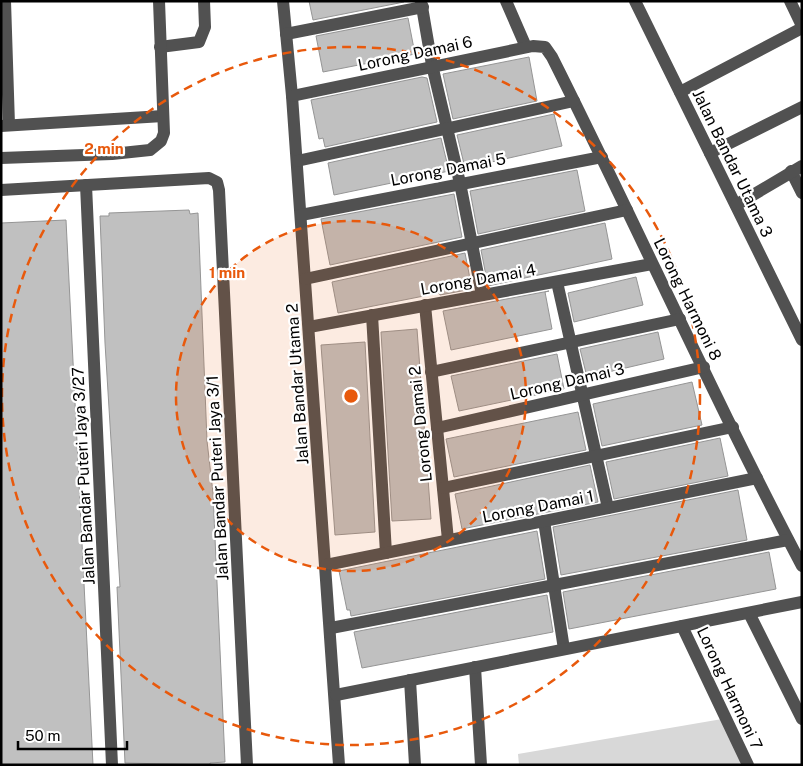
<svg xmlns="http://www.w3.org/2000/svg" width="803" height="766" font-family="'Public Sans',sans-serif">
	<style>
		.green { fill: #d8d8d8 }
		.building { fill: #c0c0c0; stroke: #959595 }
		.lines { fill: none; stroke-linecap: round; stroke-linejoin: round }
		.minor { stroke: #515151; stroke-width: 12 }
		.ring { fill: none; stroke: #e8590c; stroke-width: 2.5; stroke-dasharray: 9 6 }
		.labels { text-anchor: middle; stroke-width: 4.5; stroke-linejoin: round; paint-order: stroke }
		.street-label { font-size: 16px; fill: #000; stroke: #fff }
		.centre { fill: #e8590c; stroke: #fff; stroke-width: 2.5 }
		.ring-label { font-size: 15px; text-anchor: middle; font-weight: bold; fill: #e8590c; stroke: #fff; stroke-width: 4.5; stroke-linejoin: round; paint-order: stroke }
	</style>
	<rect width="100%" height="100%" fill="#fff"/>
	<polygon class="green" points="728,718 750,765 519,765 518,754"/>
	<g class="building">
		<polygon points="309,1 404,1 404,2 313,20"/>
		<polygon points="408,18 415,54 323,72 316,36"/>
		<polygon points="529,57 537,101 453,119 443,74"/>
		<polygon points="422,77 427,78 437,122 325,147 323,138 319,139 311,100"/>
		<polygon points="554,114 562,146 465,168 457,135"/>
		<polygon points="441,138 449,171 334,195 328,163"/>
		<polygon points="577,170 585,211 478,234 470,191"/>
		<polygon points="454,194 462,237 330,265 321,219"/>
		<polygon points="189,210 190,214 198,213 207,441 213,493 225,762 210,763 210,765 125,763 117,587 120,587 105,343 100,216 109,216 109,213"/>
		<polygon points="66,220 93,765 1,765 1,223"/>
		<polygon points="605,223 612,259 488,286 481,250"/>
		<polygon points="465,253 472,289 440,295 439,293 338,313 332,282"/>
		<polygon points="636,277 643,305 574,322 568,293"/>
		<polygon points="549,291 545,292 552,329 451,350 443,311"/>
		<polygon points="417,329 431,519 392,521 381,332"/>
		<polygon points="658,332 664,359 587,377 580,349"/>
		<polygon points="365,342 375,532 335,535 321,345"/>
		<polygon points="557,354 564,389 459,411 451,376"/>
		<polygon points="692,382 702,425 602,446 593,404"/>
		<polygon points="578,412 586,450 454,477 446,439"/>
		<polygon points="720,438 728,476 614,499 606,462"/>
		<polygon points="590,465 598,502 462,529 455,494"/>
		<polygon points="738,490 747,540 561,575 553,527"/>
		<polygon points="537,531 545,579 351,616 350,610 347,610 339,571"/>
		<polygon points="769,552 776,589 569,629 563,592"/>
		<polygon points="547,595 553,632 362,668 354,632"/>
	</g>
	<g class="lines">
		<g class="minor">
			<polyline points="5,1 9,125"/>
			<polyline points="283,1 292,96 339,765"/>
			<polyline points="421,1 432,65 460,183 482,295"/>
			<polyline points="506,1 526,47"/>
			<polyline points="635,1 802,340"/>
			<polyline points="790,1 802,26"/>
			<polyline points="286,34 423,7"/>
			<polyline points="160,47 199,42 205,27 204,1"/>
			<polyline points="680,92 802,28"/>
			<path d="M292 96 533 46 545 47 552 57C637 226 714 399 802 566"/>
			<polyline points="1,126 163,116"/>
			<polyline points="710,153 802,107"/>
			<polyline points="1,158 112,154 150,150 161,141 164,133 159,1"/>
			<polyline points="297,161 574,101"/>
			<polyline points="791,171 802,193"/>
			<polyline points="86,185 112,765"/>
			<polyline points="1,190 209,178 217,182 219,190 247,765"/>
			<polyline points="736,205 802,166"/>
			<polyline points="301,215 602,157"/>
			<polyline points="305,279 627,210"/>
			<polyline points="557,282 608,508"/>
			<polyline points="425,305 448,540"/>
			<polyline points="372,315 386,553"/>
			<polyline points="309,327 652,264"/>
			<polyline points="431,372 680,319"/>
			<polyline points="437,428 704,367"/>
			<polyline points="443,488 733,427"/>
			<polyline points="544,521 564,649"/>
			<polyline points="326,565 757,478"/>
			<polyline points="749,613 802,719"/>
			<polyline points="682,626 748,765"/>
			<polyline points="331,628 788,540"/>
			<polyline points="475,667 481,765"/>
			<polyline points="410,680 415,765"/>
			<polyline points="336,695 802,602"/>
		</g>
	</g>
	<circle cx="351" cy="396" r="175" fill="#e8590c" fill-opacity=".12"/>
	<g class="ring">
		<circle cx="351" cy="396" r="175"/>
		<circle cx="351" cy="396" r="349"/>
	</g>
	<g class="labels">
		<g class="street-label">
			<text transform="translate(415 53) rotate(-12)" y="6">Lorong Damai 6</text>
			<text transform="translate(733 163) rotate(64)" y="6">Jalan Bandar Utama 3</text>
			<text transform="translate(448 169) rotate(-11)" y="6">Lorong Damai 5</text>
			<text transform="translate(478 279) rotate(-10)" y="6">Lorong Damai 4</text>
			<text transform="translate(688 299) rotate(64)" y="6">Lorong Harmoni 8</text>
			<text transform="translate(567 381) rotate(-13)" y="6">Lorong Damai 3</text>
			<text transform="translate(297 384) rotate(-94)" y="6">Jalan Bandar Utama 2</text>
			<text transform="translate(420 424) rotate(-96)" y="6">Lorong Damai 2</text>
			<text transform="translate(83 476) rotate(-93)" y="6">Jalan Bandar Puteri Jaya 3/27</text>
			<text transform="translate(217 478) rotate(-93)" y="6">Jalan Bandar Puteri Jaya 3/1</text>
			<text transform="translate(538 506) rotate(-11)" y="6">Lorong Damai 1</text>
			<text transform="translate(730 688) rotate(65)" y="6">Lorong Harmoni 7</text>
		</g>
	</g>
	<circle cx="351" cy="396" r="8" class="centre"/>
	<g class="ring-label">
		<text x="104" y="154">2 min</text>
		<text x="227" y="278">1 min</text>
	</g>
	<rect width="803" height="766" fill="none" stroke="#000000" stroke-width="5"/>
	<path d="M18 741v8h109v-8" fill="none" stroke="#000000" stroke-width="2.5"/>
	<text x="25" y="741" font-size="15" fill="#000000" stroke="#ffffff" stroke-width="4" paint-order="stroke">50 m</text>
</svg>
